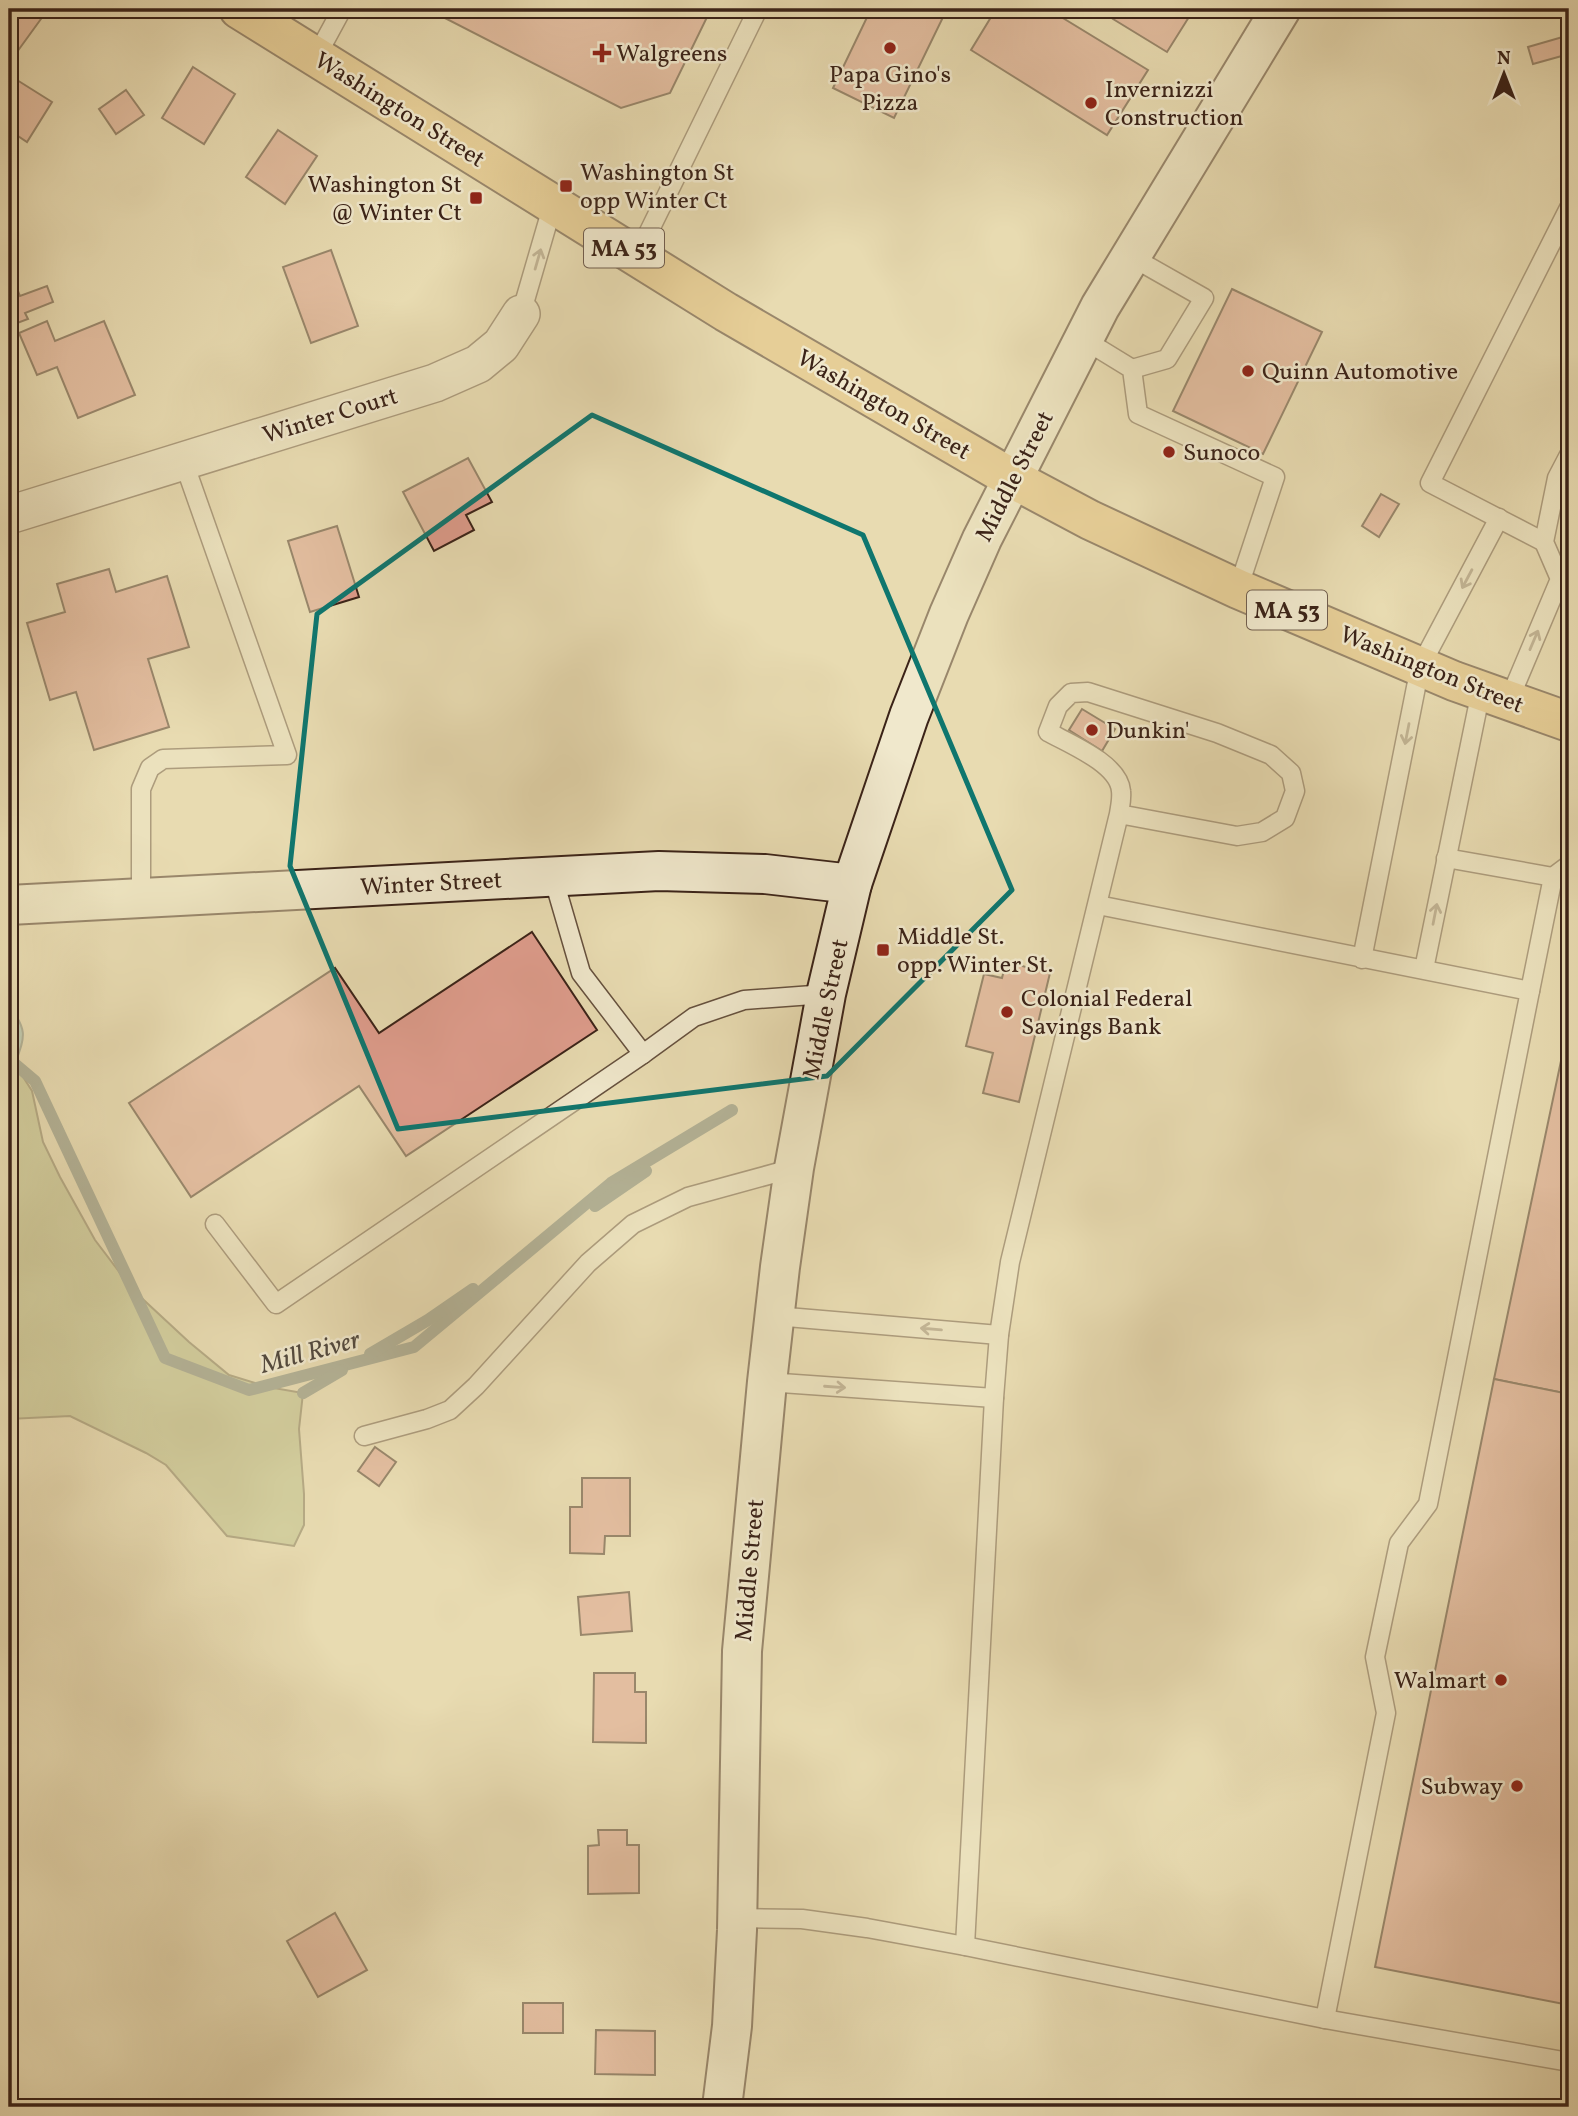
<svg xmlns="http://www.w3.org/2000/svg" width="1578" height="2116" font-family="Vollkorn,serif">
	<style>
		.green { fill: #babe88; stroke: #7a7050; stroke-width: 2 }
		.water { fill: #98bab0; stroke: #737e73; stroke-width: 2 }
		.lines { fill: none; stroke-linecap: round; stroke-linejoin: round }
		.stream { stroke: #737e73; stroke-width: 12 }
		.building { fill: #de9c8c; stroke: #3b2318; stroke-width: 2 }
		.service-casing { stroke: #66513e; stroke-width: 21 }
		.minor-casing { stroke: #66513e; stroke-width: 40 }
		.secondary-casing { stroke: #3b2318; stroke-width: 42 }
		.primary-casing { stroke: #3b2318; stroke-width: 42 }
		.service { stroke: #f0e8cc; stroke-width: 18 }
		.minor { stroke: #f0e8cc; stroke-width: 37 }
		.secondary { stroke: #f0e8cc; stroke-width: 38 }
		.primary { stroke: #e4be78; stroke-width: 38 }
		.oneway { stroke: #968672 }
		.marked { fill: none; stroke: #0f766e; stroke-width: 5; stroke-linejoin: round }
		.poi-dot { fill: #8f2418; stroke: #f0e8cc; stroke-width: 2.5 }
		.labels { text-anchor: middle; stroke-width: 5; stroke-linejoin: round; paint-order: stroke }
		.shield { fill: #f0e8cc; stroke: #715e4e; stroke-width: 2 }
		.shield-label { font-size: 23px; font-weight: bold; fill: #3b2318 }
		.poi-label { font-size: 24px; fill: #3b2318; stroke: #f0e8cc; text-anchor: start }
		.street-label { font-size: 24px; fill: #3b2318; stroke: #f0e8cc }
		.water-label { font-size: 26px; font-style: italic; fill: #52493e; stroke: #f0e8cc }
	</style>
	<rect width="100%" height="100%" fill="#e8dbb1"/>
	<filter id="stains"><feTurbulence type="fractalNoise" baseFrequency=".00286" numOctaves="4"/><feColorMatrix values="0 0 0 0 .2 0 0 0 0 .09 0 0 0 0 .02 0 0 0 .5 -.17"/></filter>
	<radialGradient id="worn" r=".72"><stop offset=".6" stop-color="#630" stop-opacity="0"/><stop offset="1" stop-color="#630" stop-opacity=".3"/></radialGradient>
	<polygon class="green" points="9,1061 15,1064 32,1091 43,1142 60,1177 95,1240 133,1290 189,1342 229,1375 268,1387 303,1393 299,1429 304,1494 304,1525 294,1546 227,1536 166,1465 146,1453 70,1416 9,1419"/>
	<path class="water" d="M9 1006C28 1030 25 1036 15 1064L9 1061Z"/>
	<g class="lines">
		<g class="stream">
			<polyline points="9,1059 35,1081 165,1358 249,1390 414,1347 611,1183 732,1110"/>
			<polyline points="595,1206 646,1171"/>
			<polyline points="370,1354 428,1320 473,1289"/>
			<polyline points="303,1393 342,1370"/>
		</g>
	</g>
	<g class="building">
		<polygon points="9,9 42,9 46,12 9,63"/>
		<polygon points="439,9 711,9 670,93 621,108 437,14"/>
		<polygon points="871,9 947,9 894,118 833,88"/>
		<polygon points="996,9 1048,9 1148,70 1107,135 971,50"/>
		<polygon points="1119,9 1194,9 1167,52 1113,19"/>
		<polygon points="1566,36 1569,54 1533,64 1528,47"/>
		<polygon points="193,67 235,94 204,144 162,118"/>
		<polygon points="9,75 52,102 27,142 9,130"/>
		<polygon points="126,90 144,115 116,134 99,109"/>
		<polygon points="278,130 317,156 285,204 246,177"/>
		<polygon points="331,250 358,326 311,343 283,267"/>
		<polygon points="16,286 20,296 47,286 53,302 25,313 28,319 9,326 9,289"/>
		<polygon points="1232,289 1322,332 1263,454 1173,411"/>
		<polygon points="47,321 55,341 104,321 135,395 78,418 57,367 37,375 19,333"/>
		<polygon points="468,458 492,502 466,515 474,530 434,551 403,492"/>
		<polygon points="1381,494 1399,504 1379,537 1362,526"/>
		<polygon points="337,526 359,597 310,612 288,541"/>
		<polygon points="109,569 116,592 167,576 189,647 148,659 169,727 94,750 76,692 50,700 27,623 65,612 57,584"/>
		<polygon points="1082,709 1115,729 1102,751 1069,730"/>
		<polygon points="532,932 597,1030 406,1156 359,1086 191,1197 129,1103 335,968 379,1033"/>
		<polygon points="1006,962 1050,973 1019,1102 983,1093 993,1053 966,1046 984,974 1002,978"/>
		<polygon points="1569,1023 1569,1394 1494,1379"/>
		<polygon points="1494,1379 1569,1394 1569,2005 1375,1967"/>
		<polygon points="375,1447 396,1462 379,1486 358,1471"/>
		<polygon points="582,1478 630,1478 630,1536 605,1536 604,1554 570,1553 570,1507 582,1507"/>
		<polygon points="629,1592 632,1631 581,1635 578,1597"/>
		<polygon points="594,1673 635,1673 635,1692 646,1692 646,1743 593,1742"/>
		<polygon points="598,1830 627,1830 627,1845 639,1845 639,1893 588,1894 588,1846 599,1845"/>
		<polygon points="335,1913 367,1970 318,1997 287,1941"/>
		<rect x="523" y="2003" width="40" height="30"/>
		<polygon points="596,2030 655,2031 655,2075 595,2074"/>
		<polygon points="824,2102 858,2107 823,2107"/>
	</g>
	<g class="lines">
		<defs>
			<g id="service">
				<polyline points="316,57 342,9"/>
				<polyline points="637,256 758,9"/>
				<polyline points="1130,256 1204,298 1167,359 1132,369"/>
				<polyline points="521,314 553,204"/>
				<polyline points="1083,339 1132,369 1138,414 1275,477 1238,589"/>
				<polyline points="1544,542 1430,483 1569,208"/>
				<polyline points="1509,700 1560,579 1544,542 1557,478 1569,455"/>
				<polyline points="1446,858 1553,877 1569,865"/>
				<polyline points="553,877 581,973 643,1054"/>
				<polyline points="141,898 141,789 150,768 163,759 287,755 183,460"/>
				<polyline points="1098,905 1530,991 1428,1504 1399,1543 1375,1657 1386,1713 1325,2019"/>
				<polyline points="1362,959 1420,667 1499,518"/>
				<polyline points="1424,969 1481,691"/>
				<polyline points="1530,991 1553,877"/>
				<polyline points="215,1224 276,1304 643,1054 694,1017 744,1000 826,994"/>
				<polyline points="775,1316 999,1335"/>
				<polyline points="767,1382 994,1398"/>
				<polyline points="364,1436 427,1419 450,1410 476,1386 588,1263 633,1224 688,1197 794,1168"/>
				<polyline points="737,1918 802,1919 867,1928 965,1946 1325,2019 1569,2062"/>
				<path d="M965 1946 994 1398 999 1335 1010 1262 1119 814 1237 836 1262 832 1285 818 1295 791 1291 773 1271 755 1217 733 1088 692 1071 693 1058 706 1048 732C1070 744 1119 764 1121 791 1122 799 1120 807 1119 814"/>
			</g>
			<polyline id="minor" points="9,515 435,383 478,364 501,345 521,314"/>
			<g id="secondary">
				<polyline points="9,905 659,871 765,874 852,884"/>
				<polyline points="722,2107 732,2026 737,1930 742,1651 767,1382 780,1267 794,1168 826,994 852,884 909,716 949,614 982,539 1100,307 1281,9"/>
			</g>
			<polyline id="primary" points="239,9 726,312 1013,479 1090,520 1238,589 1454,681 1569,722"/>
		</defs>
		<use href="#service" class="service-casing"/>
		<use href="#minor" class="minor-casing"/>
		<use href="#secondary" class="secondary-casing"/>
		<use href="#primary" class="primary-casing"/>
		<use href="#service" class="service"/>
		<use href="#minor" class="minor"/>
		<use href="#secondary" class="secondary"/>
		<use href="#primary" class="primary"/>
	</g>
	<defs><path id="oneway-shaft" d="M-6 0H5M1.5-3L5.5 0L1.5 3" fill="none" stroke-width="1.6" stroke-linecap="round" stroke-linejoin="round" transform="scale(1.75)"/></defs>
	<g class="oneway">
		<use href="#oneway-shaft" transform="translate(538 259) rotate(-74)"/>
		<use href="#oneway-shaft" transform="translate(1467 579) rotate(118)"/>
		<use href="#oneway-shaft" transform="translate(1534 640) rotate(-67)"/>
		<use href="#oneway-shaft" transform="translate(1407 734) rotate(101)"/>
		<use href="#oneway-shaft" transform="translate(1435 914) rotate(-79)"/>
		<use href="#oneway-shaft" transform="translate(931 1329) rotate(-175)"/>
		<use href="#oneway-shaft" transform="translate(835 1387) rotate(4)"/>
	</g>
	<path d="M0 0H1578V2116H0ZM592 415 863 535 1012 890 827 1076 398 1129 290 866 317 614Z" fill="#e8dbb1" fill-opacity=".55" fill-rule="evenodd"/>
	<path class="marked" d="M592 415 863 535 1012 890 827 1076 398 1129 290 866 317 614Z"/>
	<g class="poi-dot">
		<circle cx="890" cy="48" r="7"/>
		<path d="M598.5 42.5h7v7h7v7h-7v7h-7v-7h-7v-7h7z"/>
		<circle cx="1091" cy="103" r="7"/>
		<rect x="559" y="179" width="14" height="14" rx="3.5"/>
		<rect x="469" y="191" width="14" height="14" rx="3.5"/>
		<circle cx="1248" cy="371" r="7"/>
		<circle cx="1169" cy="452" r="7"/>
		<circle cx="1092" cy="730" r="7"/>
		<rect x="876" y="943" width="14" height="14" rx="3.5"/>
		<circle cx="1007" cy="1012" r="7"/>
		<circle cx="1501" cy="1680" r="7"/>
		<circle cx="1517" cy="1786" r="7"/>
	</g>
	<g class="labels">
		<g class="shield">
			<rect x="584" y="228.5" width="80" height="39" rx="5"/>
			<rect x="1247" y="590.5" width="80" height="39" rx="5"/>
		</g>
		<g class="shield-label">
			<text x="624" y="256">MA 53</text>
			<text x="1287" y="618">MA 53</text>
		</g>
		<g class="poi-label">
			<text x="616" y="61">Walgreens</text>
			<text x="890" y="82" text-anchor="middle">Papa Gino's<tspan x="890" dy="28">Pizza</tspan></text>
			<text x="1105" y="97">Invernizzi<tspan x="1105" dy="28">Construction</tspan></text>
			<text x="580" y="180">Washington St<tspan x="580" dy="28">opp Winter Ct</tspan></text>
			<text x="462" y="192" text-anchor="end">Washington St<tspan x="462" dy="28">@ Winter Ct</tspan></text>
			<text x="1262" y="379">Quinn Automotive</text>
			<text x="1183" y="460">Sunoco</text>
			<text x="1106" y="738">Dunkin'</text>
			<text x="897" y="944">Middle St.<tspan x="897" dy="28">opp. Winter St.</tspan></text>
			<text x="1021" y="1006">Colonial Federal<tspan x="1021" dy="28">Savings Bank</tspan></text>
			<text x="1487" y="1688" text-anchor="end">Walmart</text>
			<text x="1503" y="1794" text-anchor="end">Subway</text>
		</g>
		<g class="street-label">
			<text transform="translate(400 109) rotate(32)" y="8">Washington Street</text>
			<text transform="translate(884 404) rotate(30)" y="8">Washington Street</text>
			<text transform="translate(330 415) rotate(-17)" y="8">Winter Court</text>
			<text transform="translate(1014 476) rotate(-63)" y="8">Middle Street</text>
			<text transform="translate(1432 669) rotate(22)" y="8">Washington Street</text>
			<text transform="translate(431 883) rotate(-3)" y="8">Winter Street</text>
			<text transform="translate(825 1009) rotate(-78)" y="8">Middle Street</text>
			<text transform="translate(749 1570) rotate(-85)" y="8">Middle Street</text>
		</g>
		<g class="water-label">
			<text transform="translate(310 1351) rotate(-15)" y="9">Mill River</text>
		</g>
	</g>
	<rect width="1578" height="2116" fill="none" stroke="#e8dbb1" stroke-width="35"/>
	<rect x="10" y="10" width="1557" height="2095" fill="none" stroke="#3b2318" stroke-width="3.5"/>
	<rect x="18" y="18" width="1543" height="2081" fill="none" stroke="#3b2318" stroke-width="2"/>
	<g transform="translate(1504 74)" stroke="#f0e8cc" stroke-width="5" paint-order="stroke">
	<path d="M0-5L12 26L0 18L-12 26Z" fill="#3b2318"/>
	<text y="-10" font-size="19" font-weight="bold" text-anchor="middle" fill="#3b2318">N</text>
	</g>
	<rect width="100%" height="100%" filter="url(#stains)"/>
	<rect width="100%" height="100%" fill="url(#worn)"/>
</svg>
